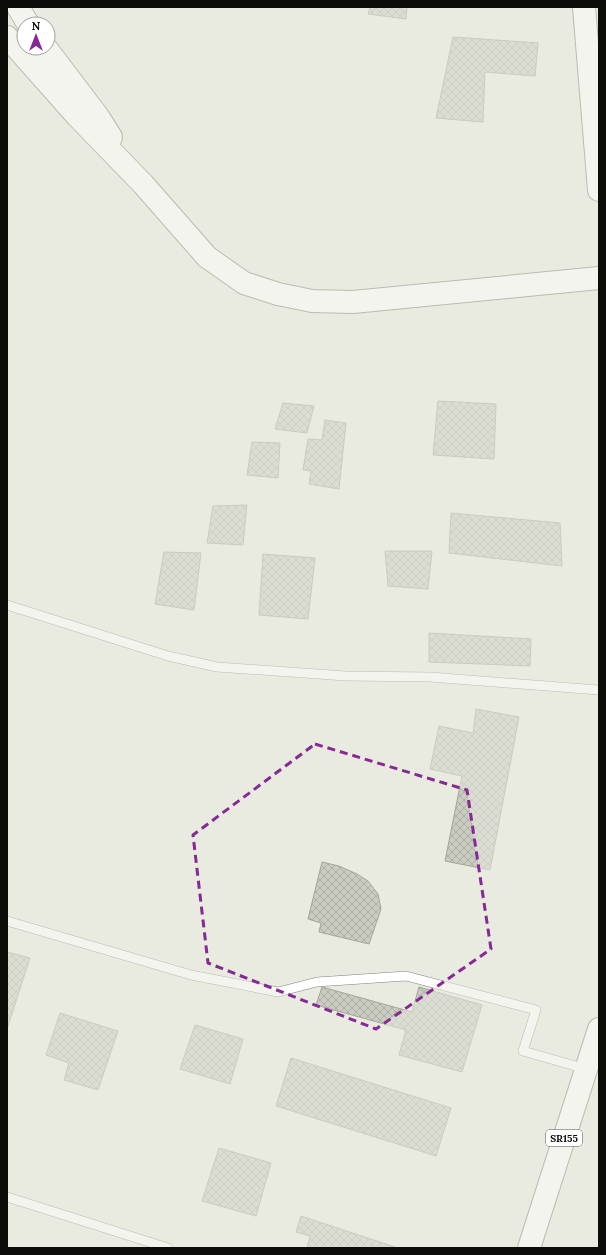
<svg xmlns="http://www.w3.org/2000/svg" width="606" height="1255" font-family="Lora,serif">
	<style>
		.building { fill: url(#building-cross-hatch); stroke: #a3a49a }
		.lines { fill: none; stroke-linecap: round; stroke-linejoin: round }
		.service-casing { stroke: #818278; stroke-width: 10 }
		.primary-casing { stroke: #818278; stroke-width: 24 }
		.trunk-casing { stroke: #818278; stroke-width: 24 }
		.service { stroke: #fff; stroke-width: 9 }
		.primary { stroke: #fff; stroke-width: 22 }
		.trunk { stroke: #fff; stroke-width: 22 }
		.marked { fill: none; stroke: #862994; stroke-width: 3; stroke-dasharray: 8 5; stroke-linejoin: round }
		.labels { text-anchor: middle; stroke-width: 3.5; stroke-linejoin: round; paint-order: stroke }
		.shield { fill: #fff; stroke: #555553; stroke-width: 1 }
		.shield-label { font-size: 10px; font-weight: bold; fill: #0c0c09 }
	</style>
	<defs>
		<pattern id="building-cross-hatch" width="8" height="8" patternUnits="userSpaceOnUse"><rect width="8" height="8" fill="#cbccc1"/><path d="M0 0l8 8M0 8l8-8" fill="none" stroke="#adaea4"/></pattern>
	</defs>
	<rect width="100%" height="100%" fill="#eaebe0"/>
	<g class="building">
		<polygon points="370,7 407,7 406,19 368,14"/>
		<polygon points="453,37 538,43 535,76 485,72 483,122 436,118"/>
		<polygon points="438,401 496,404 494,459 433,455"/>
		<polygon points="283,403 314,406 307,433 275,429"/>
		<polygon points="325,420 346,423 339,489 309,484 311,471 303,470 308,439 322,440"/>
		<polygon points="252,442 280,443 278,478 247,475"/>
		<polygon points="247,505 243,545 207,543 213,506"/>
		<polygon points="451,513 560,523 562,566 449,553"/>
		<polygon points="385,551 432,551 428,589 388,586"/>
		<polygon points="164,552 201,553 194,610 155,604"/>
		<polygon points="263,554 315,558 308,619 259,615"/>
		<polygon points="429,633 531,639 530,666 429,662"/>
		<polygon points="476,709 519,717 490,870 445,861 462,776 430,769 439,726 473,733"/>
		<polygon points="322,862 339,866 357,874 368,881 378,894 381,909 369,944 319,932 321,923 308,919"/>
		<polygon points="7,952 30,958 7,1029"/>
		<polygon points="322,987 412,1012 419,987 482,1005 462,1072 399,1055 406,1030 316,1005"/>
		<polygon points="60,1013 118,1031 98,1090 64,1080 69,1063 46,1055"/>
		<polygon points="195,1025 243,1039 230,1084 180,1069"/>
		<polygon points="291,1058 451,1108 436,1156 276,1106"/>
		<polygon points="219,1148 271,1163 256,1216 202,1201"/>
		<polygon points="301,1216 398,1248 307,1248 310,1236 296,1232"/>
	</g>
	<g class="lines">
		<defs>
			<g id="service">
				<polyline points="7,605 168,656 217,667 346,676 430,677 599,690"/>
				<polyline points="7,921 191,975 278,992 317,982 406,976 536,1010 523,1051 586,1069"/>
				<polyline points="7,1197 168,1248"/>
			</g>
			<g id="primary">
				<polyline points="584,7 599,190"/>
				<polyline points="529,1248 599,1029"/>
			</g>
			<g id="trunk">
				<polyline points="18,7 28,24"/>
				<polyline points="7,37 77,116 143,184 207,257 244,283 278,294 312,301 353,302 599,278"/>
				<polyline points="46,48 99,118 111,137"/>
			</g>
		</defs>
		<use href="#service" class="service-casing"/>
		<use href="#primary" class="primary-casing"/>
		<use href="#trunk" class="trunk-casing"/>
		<use href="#service" class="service"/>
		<use href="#primary" class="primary"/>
		<use href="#trunk" class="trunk"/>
	</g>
	<path d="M0 0H606V1255H0ZM315 744 467 790 491 949 376 1029 208 963 193 835Z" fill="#eaebe0" fill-opacity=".55" fill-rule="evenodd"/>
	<path class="marked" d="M315 744 467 790 491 949 376 1029 208 963 193 835Z"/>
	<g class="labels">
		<rect class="shield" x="546" y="1130" width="36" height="16" rx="3"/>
		<g class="shield-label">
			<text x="564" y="1142">SR155</text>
		</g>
	</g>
	<rect width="606" height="1255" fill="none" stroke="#0c0c09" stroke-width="16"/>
	<g transform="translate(36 36)"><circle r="19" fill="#ffffff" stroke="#9e9e9d"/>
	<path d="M0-3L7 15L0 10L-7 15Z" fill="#862994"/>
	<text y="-6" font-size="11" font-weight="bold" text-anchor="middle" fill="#0c0c09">N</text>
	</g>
</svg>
